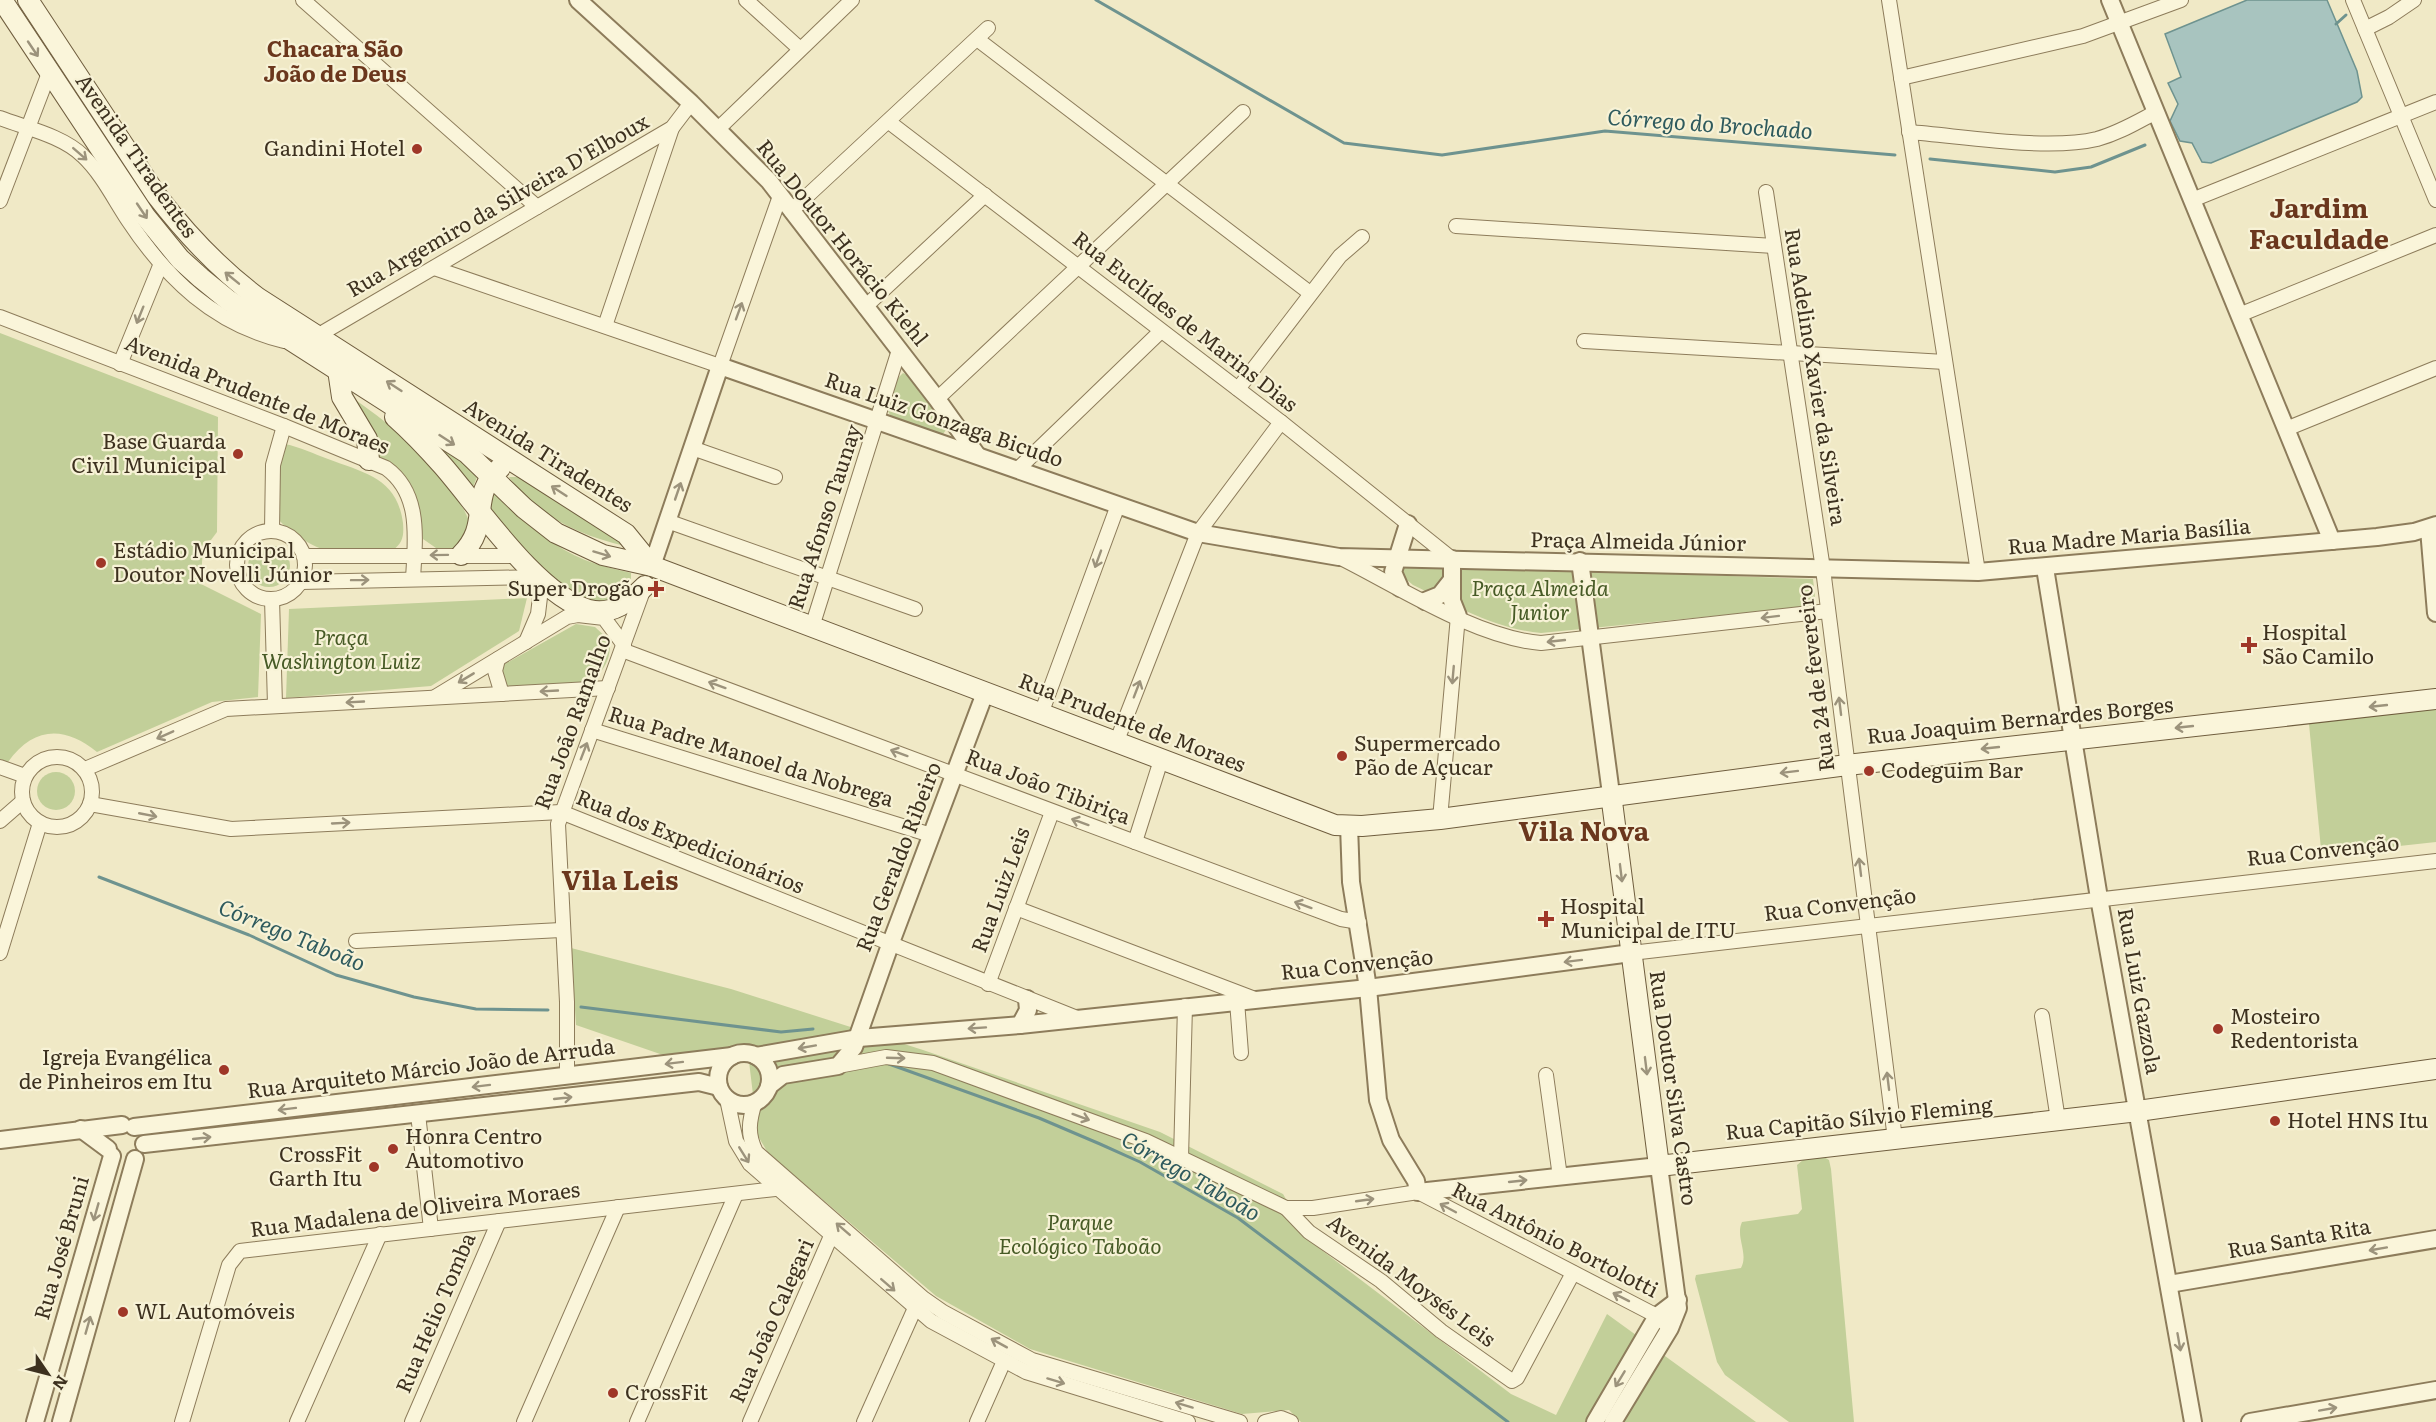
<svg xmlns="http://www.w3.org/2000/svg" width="2436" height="1422" font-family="Literata,serif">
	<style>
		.green { fill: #c2cf99 }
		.water { fill: #a8c4bf; stroke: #6e938f; stroke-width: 1.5 }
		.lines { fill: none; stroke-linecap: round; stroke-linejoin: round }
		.stream { stroke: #6e938f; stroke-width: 3 }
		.minor-casing { stroke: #8d7c5b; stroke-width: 16 }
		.tertiary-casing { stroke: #8d7c5b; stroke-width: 20 }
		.secondary-casing { stroke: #6f5d3e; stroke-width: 22 }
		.minor { stroke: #faf5da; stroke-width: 14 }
		.tertiary { stroke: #faf5da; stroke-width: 16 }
		.secondary { stroke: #faf5da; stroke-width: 20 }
		.oneway { stroke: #9c937c }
		.poi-dot { fill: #9f3728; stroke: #f7f2d6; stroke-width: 2 }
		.labels { text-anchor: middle; stroke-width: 4.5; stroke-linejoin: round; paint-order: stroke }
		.poi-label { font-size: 21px; fill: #3d311f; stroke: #f7f2d6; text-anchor: start }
		.street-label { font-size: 21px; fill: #3d311f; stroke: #f7f2d6 }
		.park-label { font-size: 21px; font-style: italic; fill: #465a25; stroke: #f7f2d6 }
		.neighbourhood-label { font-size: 22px; font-weight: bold; fill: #6b371d; stroke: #f7f2d6 }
		.water-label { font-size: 22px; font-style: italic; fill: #2e5a5d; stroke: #f7f2d6 }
		.district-label { font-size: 27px; font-weight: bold; fill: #6b371d; stroke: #f7f2d6 }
	</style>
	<rect width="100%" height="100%" fill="#f0e9c6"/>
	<g class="green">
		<path d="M0 333 218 417 217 532 211 540 203 542 201 584 261 614 258 697 212 702 97 752C64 725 33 727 8 762L0 759Z"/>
		<polygon points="903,373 909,376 948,427 943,434 892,419 888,411 898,378"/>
		<path d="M353 398C399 431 451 471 471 526L457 548H436L423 539 420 521 373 457Z"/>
		<polygon points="432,438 475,470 477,477 473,487 431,440"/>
		<path d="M285 444C300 447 314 454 328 459 365 473 397 478 403 523 404 536 403 543 392 551L323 549C312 547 285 528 277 518L278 466Z"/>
		<path d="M509 477H519L620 538 625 546C578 535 538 516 509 477Z"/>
		<path d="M492 489C520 517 548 545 585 560 600 566 616 569 631 573V581L621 595 604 604H589L545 572 492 514 487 492Z"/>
		<circle cx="269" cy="566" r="21"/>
		<path d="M1406 565 1813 579 1816 606 1541 633C1495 629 1454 605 1413 585L1401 575V569Z"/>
		<polygon points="527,598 519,631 431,686 286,698 289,609"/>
		<path d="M576 624 595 627 609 640C613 656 602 678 585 682L506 688 500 675 503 665Z"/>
		<polygon points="2432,706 2436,709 2436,842 2326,854 2321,849 2309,724 2314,718"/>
		<circle cx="56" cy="791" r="19"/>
		<polygon points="571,948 731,989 923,1050 1160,1132 1283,1194 1311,1242 1511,1394 1556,1415 1607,1314 1756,1422 1301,1422 1289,1410 1242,1414 1030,1349 936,1296 768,1153 758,1136 747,1045 663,1055 576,1025"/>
		<path d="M1824 1157 1829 1160 1831 1169 1854 1422H1789L1725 1375 1717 1362 1695 1279 1696 1275 1741 1268C1749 1253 1735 1237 1742 1222L1798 1214 1802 1209 1797 1165 1803 1160Z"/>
	</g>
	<polygon class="water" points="2247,0 2327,0 2357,71 2362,97 2357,102 2211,163 2202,162 2192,143 2180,141 2170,121 2178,104 2168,83 2181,77 2165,34"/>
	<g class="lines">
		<g class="stream">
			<polyline points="1096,0 1344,143 1442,155 1605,131 1895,155"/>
			<polyline points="2336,24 2346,15"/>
			<polyline points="1930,159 2055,172 2091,167 2145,145"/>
			<polyline points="99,877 249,935 336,975 414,997 476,1009 548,1010"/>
			<polyline points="581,1007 781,1032 813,1029"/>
			<polyline points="889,1064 1039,1118 1100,1144 1140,1162 1238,1218 1508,1422"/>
		</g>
		<defs>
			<g id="minor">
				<polyline points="303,0 537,207"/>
				<polyline points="746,0 800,49"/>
				<polyline points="1889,0 1978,572"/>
				<polyline points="2353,0 2436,200"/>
				<polyline points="2365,29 2389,17 2414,0"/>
				<polyline points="977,39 1310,293"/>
				<polyline points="1901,78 2083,36 2181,0"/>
				<path d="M0 118C26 128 63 136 83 156 102 174 114 199 128 220 167 279 214 324 284 341"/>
				<polyline points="889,122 1281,422 1452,559"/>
				<polyline points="718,129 852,0"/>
				<path d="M1909 132C1962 136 2047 151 2097 139 2119 133 2137 122 2156 112"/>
				<polyline points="1766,192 1823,569 1895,1139"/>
				<polyline points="2192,200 2436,102"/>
				<polyline points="0,201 49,73"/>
				<polyline points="791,211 988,28"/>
				<polyline points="1456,226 1774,246"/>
				<polyline points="434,268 720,366 780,196"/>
				<polyline points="865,307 985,195"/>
				<polyline points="2239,315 2436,235"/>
				<path d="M0 317 284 426 386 468C422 494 415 540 413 579"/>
				<polyline points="605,326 672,128"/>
				<polyline points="317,336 672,128 691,103"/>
				<polyline points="1584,341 1945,362"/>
				<polyline points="120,364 160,266"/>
				<polyline points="1238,389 1340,256 1362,237"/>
				<polyline points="937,399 1243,112"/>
				<polyline points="2286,429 2436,368"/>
				<polyline points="692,448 775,477"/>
				<polyline points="1018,469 1161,331"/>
				<polyline points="667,521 915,609"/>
				<polyline points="272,530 273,465 284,426"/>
				<circle cx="271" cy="565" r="34"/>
				<polyline points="304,556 518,556"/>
				<path d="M1341 558C1399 587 1477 638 1541 643L1828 611"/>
				<polyline points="301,582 539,577"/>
				<polyline points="272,599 275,705"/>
				<polyline points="812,627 899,350"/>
				<polyline points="526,642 538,614 542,580"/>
				<polyline points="622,650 1341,919 1359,922"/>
				<polyline points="498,659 495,671 502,694"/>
				<polyline points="435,697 567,617 578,615 604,618 624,645"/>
				<polyline points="1041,714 1118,505"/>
				<polyline points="592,730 931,835"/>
				<polyline points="1116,743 1198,533 1281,422"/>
				<circle cx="57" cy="792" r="35"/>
				<polyline points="0,767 25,776"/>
				<polyline points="85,769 226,709 608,688"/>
				<polyline points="90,804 231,829 561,812 1077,1018"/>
				<polyline points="1440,819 1458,616"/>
				<polyline points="0,821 23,801"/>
				<polyline points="1135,842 1161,760"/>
				<polyline points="1016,908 1255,999"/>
				<polyline points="356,941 561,930"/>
				<polyline points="0,953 40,823"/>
				<polyline points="1631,953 2436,861"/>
				<polyline points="988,984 1052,812"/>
				<polyline points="1237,1001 1241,1053"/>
				<polyline points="2042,1016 2058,1120"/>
				<polyline points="838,1066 886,1057 933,1063 1146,1141 1286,1208 1313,1208 1418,1192 1657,1316 1670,1328"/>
				<polyline points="1546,1075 1560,1177"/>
				<polyline points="567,1076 567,1002 558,824 644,588"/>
				<polyline points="727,1099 736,1141 750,1164 931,1321 1026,1372 1188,1422"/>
				<path d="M755 1102C749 1121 747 1134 756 1152L923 1298 943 1312 1032 1360 1240 1422"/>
				<polyline points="418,1114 431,1229"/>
				<polyline points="1181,1158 1185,1006"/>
				<polyline points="1286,1208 1309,1232 1381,1281 1441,1331 1512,1381 1517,1378 1573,1273"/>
				<polyline points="182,1422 229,1265 240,1251 775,1189"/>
				<polyline points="297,1422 380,1234"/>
				<polyline points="412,1422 499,1221"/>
				<polyline points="524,1422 618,1207"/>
				<polyline points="637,1422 736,1194"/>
				<polyline points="750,1422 831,1236"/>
				<polyline points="864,1422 915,1308"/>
				<polyline points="977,1422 1004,1361"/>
				<polyline points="1265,1422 1281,1418 1291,1422"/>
			</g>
			<g id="tertiary">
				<polyline points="578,0 691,103 769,181 937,399 977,455"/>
				<polyline points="2110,0 2332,541"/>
				<polyline points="2429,529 2436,613"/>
				<polyline points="1452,559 1452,601 1458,616"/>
				<polyline points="1580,561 1611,794"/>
				<polyline points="652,566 720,366 1198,533 1339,557 1978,572 2377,537 2414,532 2436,525"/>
				<polyline points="2045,568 2099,898 2193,1422"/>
				<polyline points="1400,588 1393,572 1408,524"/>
				<polyline points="1425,601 1440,595 1451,581"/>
				<polyline points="1349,825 1351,882 1368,988 1378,1100 1391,1140 1416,1181 1418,1192 1659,1166 1678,1308 1670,1328 1613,1422"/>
				<polyline points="1020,1025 1028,1010 1027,999"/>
				<circle cx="744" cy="1079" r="26"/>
				<polyline points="756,1056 859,1038 1020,1025 1368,988 1631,953"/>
				<polyline points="769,1086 783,1075 838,1066 854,1047 890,945 985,693"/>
				<polyline points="134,1127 732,1056"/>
				<polyline points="81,1129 108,1149"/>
				<polyline points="0,1140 122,1125"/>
				<polyline points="144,1144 699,1082 719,1087"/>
				<polyline points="2169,1284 2436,1239"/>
				<polyline points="35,1422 112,1156"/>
				<polyline points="61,1422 135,1159"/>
				<polyline points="1595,1422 1657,1316 1678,1300"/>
				<polyline points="2250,1422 2436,1390"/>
			</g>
			<g id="secondary">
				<polyline points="2,0 145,216 180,259 201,278 228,300 467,453 524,508 556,533 603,555 652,566 1335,825 1362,826 1440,819 1847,765 2436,699"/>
				<path d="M28 0 157 196C187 235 218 268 258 298L626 534 652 566"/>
				<polyline points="338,370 342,397 367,439 369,460"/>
				<path d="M395 417C412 432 428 449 443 466 478 506 537 595 589 610 612 616 630 601 645 586"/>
				<path d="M461 555C493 523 467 497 500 468"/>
				<polyline points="1611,794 1659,1166 2138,1111 2436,1069"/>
			</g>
		</defs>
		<use href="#minor" class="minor-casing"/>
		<use href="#tertiary" class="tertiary-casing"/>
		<use href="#secondary" class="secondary-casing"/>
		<use href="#minor" class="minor"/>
		<use href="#tertiary" class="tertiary"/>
		<use href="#secondary" class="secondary"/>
	</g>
	<defs><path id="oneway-shaft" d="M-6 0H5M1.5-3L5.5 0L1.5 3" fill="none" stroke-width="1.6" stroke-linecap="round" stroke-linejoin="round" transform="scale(1.5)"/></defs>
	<g class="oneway">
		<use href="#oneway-shaft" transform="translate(33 49) rotate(56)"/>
		<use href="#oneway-shaft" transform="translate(80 154) rotate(41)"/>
		<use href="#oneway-shaft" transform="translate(142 211) rotate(56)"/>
		<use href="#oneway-shaft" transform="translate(232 278) rotate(-141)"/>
		<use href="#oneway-shaft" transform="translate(739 311) rotate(-70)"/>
		<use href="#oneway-shaft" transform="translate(140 315) rotate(112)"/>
		<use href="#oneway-shaft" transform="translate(394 386) rotate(-147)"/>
		<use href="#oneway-shaft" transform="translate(447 440) rotate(33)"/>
		<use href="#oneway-shaft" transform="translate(559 491) rotate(-147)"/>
		<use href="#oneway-shaft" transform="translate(678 491) rotate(-71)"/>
		<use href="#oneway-shaft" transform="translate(602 554) rotate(17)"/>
		<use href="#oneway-shaft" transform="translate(439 555) rotate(179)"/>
		<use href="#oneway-shaft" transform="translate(1098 559) rotate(110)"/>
		<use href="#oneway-shaft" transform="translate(360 580) rotate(-1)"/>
		<use href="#oneway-shaft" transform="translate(1770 617) rotate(173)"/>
		<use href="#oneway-shaft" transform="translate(1556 641) rotate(174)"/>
		<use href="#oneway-shaft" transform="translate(1453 675) rotate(95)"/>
		<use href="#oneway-shaft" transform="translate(466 678) rotate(149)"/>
		<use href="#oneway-shaft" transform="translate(717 685) rotate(-160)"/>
		<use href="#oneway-shaft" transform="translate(1137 689) rotate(-69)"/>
		<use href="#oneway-shaft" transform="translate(549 691) rotate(177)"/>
		<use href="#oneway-shaft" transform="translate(355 702) rotate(177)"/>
		<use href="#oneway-shaft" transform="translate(1840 706) rotate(-97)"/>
		<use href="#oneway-shaft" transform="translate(2378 706) rotate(174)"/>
		<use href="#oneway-shaft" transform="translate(2184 727) rotate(174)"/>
		<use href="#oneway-shaft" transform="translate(165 735) rotate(156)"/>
		<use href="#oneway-shaft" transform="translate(1990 748) rotate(174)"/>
		<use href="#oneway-shaft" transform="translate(584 751) rotate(-69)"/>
		<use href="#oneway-shaft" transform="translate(899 753) rotate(-160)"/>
		<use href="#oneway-shaft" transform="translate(1789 772) rotate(173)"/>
		<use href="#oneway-shaft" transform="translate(148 815) rotate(11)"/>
		<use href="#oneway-shaft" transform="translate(1080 822) rotate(-160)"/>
		<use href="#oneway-shaft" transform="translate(341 823) rotate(-3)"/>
		<use href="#oneway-shaft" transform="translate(1860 867) rotate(-97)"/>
		<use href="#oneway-shaft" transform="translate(1621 873) rotate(83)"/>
		<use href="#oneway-shaft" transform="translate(1303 905) rotate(-160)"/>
		<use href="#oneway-shaft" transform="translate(1573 961) rotate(173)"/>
		<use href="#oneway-shaft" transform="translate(977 1028) rotate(176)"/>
		<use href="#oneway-shaft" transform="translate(807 1047) rotate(170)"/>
		<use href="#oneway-shaft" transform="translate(896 1058) rotate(2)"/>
		<use href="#oneway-shaft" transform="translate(674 1063) rotate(173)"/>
		<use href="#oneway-shaft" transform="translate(1646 1066) rotate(83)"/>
		<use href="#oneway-shaft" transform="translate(1888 1081) rotate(-97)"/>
		<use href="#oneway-shaft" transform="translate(481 1086) rotate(173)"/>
		<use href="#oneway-shaft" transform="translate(563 1098) rotate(-6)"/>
		<use href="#oneway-shaft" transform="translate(287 1109) rotate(173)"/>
		<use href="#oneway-shaft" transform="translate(1081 1117) rotate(20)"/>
		<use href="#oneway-shaft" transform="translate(202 1138) rotate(-6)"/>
		<use href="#oneway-shaft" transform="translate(744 1155) rotate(58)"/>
		<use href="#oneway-shaft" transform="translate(1518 1181) rotate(-6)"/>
		<use href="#oneway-shaft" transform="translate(1365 1200) rotate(-8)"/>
		<use href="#oneway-shaft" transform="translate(1448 1208) rotate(-152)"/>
		<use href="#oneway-shaft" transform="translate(96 1212) rotate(106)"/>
		<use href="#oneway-shaft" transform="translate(843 1229) rotate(-139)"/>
		<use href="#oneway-shaft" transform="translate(2378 1249) rotate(170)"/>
		<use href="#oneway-shaft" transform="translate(888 1285) rotate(41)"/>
		<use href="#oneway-shaft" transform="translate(1621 1297) rotate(-153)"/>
		<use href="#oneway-shaft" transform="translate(88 1325) rotate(-74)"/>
		<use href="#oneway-shaft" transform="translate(2179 1342) rotate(80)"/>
		<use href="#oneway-shaft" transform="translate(999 1343) rotate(-151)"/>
		<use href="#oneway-shaft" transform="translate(1620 1379) rotate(121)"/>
		<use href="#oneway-shaft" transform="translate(1056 1381) rotate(17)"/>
		<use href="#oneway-shaft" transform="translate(1184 1405) rotate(-163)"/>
		<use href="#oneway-shaft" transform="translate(2328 1409) rotate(-10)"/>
	</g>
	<g class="poi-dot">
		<circle cx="417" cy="149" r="6"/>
		<circle cx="238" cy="454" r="6"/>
		<circle cx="101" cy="563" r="6"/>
		<path d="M653 580h6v6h6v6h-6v6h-6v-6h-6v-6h6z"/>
		<path d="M2246 636h6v6h6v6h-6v6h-6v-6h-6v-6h6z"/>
		<circle cx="1342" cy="756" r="6"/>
		<circle cx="1869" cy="771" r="6"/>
		<path d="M1543 910h6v6h6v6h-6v6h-6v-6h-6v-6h6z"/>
		<circle cx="2218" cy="1029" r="6"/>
		<circle cx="224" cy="1070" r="6"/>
		<circle cx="2275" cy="1121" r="6"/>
		<circle cx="393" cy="1149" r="6"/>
		<circle cx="374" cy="1167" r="6"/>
		<circle cx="123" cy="1312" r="6"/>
		<circle cx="613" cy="1393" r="6"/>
	</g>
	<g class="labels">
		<g class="poi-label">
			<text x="405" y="156" text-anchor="end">Gandini Hotel</text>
			<text x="226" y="449" text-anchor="end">Base Guarda<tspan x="226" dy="24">Civil Municipal</tspan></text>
			<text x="113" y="558">Estádio Municipal<tspan x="113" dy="24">Doutor Novelli Júnior</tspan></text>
			<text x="644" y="596" text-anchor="end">Super Drogão</text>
			<text x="2262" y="640">Hospital<tspan x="2262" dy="24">São Camilo</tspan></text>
			<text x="1354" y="751">Supermercado<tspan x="1354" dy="24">Pão de Açucar</tspan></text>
			<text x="1881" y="778">Codeguim Bar</text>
			<text x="1560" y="914">Hospital<tspan x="1560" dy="24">Municipal de ITU</tspan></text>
			<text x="2230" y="1024">Mosteiro<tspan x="2230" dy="24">Redentorista</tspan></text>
			<text x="212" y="1065" text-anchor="end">Igreja Evangélica<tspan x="212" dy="24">de Pinheiros em Itu</tspan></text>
			<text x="2287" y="1128">Hotel HNS Itu</text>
			<text x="405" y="1144">Honra Centro<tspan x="405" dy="24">Automotivo</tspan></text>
			<text x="362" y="1162" text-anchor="end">CrossFit<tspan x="362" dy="24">Garth Itu</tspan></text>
			<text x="135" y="1319">WL Automóveis</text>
			<text x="625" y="1400">CrossFit</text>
		</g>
		<g class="street-label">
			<text transform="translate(136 156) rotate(55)" y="7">Avenida Tiradentes</text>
			<text transform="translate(498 206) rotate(-30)" y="7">Rua Argemiro da Silveira D'Elboux</text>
			<text transform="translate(842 243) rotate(51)" y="7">Rua Doutor Horácio Kiehl</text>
			<text transform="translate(1185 322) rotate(38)" y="7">Rua Euclídes de Marins Dias</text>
			<text transform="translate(1815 377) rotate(81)" y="7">Rua Adelino Xavier da Silveira</text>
			<text transform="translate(257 395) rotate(22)" y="7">Avenida Prudente de Moraes</text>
			<text transform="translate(944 420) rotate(19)" y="7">Rua Luiz Gonzaga Bicudo</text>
			<text transform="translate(548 456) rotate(32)" y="7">Avenida Tiradentes</text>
			<text transform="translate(825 517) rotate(-72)" y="7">Rua Afonso Taunay</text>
			<text transform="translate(2129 537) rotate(-5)" y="7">Rua Madre Maria Basília</text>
			<text transform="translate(1638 542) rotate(1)" y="7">Praça Almeida Júnior</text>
			<text transform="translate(1816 678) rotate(-97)" y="7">Rua 24 de fevereiro</text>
			<text transform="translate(2020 721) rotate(-6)" y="7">Rua Joaquim Bernardes Borges</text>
			<text transform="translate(573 722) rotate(-70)" y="7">Rua João Ramalho</text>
			<text transform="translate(1132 723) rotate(21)" y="7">Rua Prudente de Moraes</text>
			<text transform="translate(751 757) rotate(17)" y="7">Rua Padre Manoel da Nobrega</text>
			<text transform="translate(1048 787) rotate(21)" y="7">Rua João Tibiriça</text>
			<text transform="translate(690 842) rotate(22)" y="7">Rua dos Expedicionários</text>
			<text transform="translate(2323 851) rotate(-6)" y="7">Rua Convenção</text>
			<text transform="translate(899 857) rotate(-69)" y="7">Rua Geraldo Ribeiro</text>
			<text transform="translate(1001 890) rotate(-70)" y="7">Rua Luiz Leis</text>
			<text transform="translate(1840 905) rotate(-7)" y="7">Rua Convenção</text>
			<text transform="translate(1357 965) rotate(-6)" y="7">Rua Convenção</text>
			<text transform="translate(2139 991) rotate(80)" y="7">Rua Luiz Gazzola</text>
			<text transform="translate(431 1069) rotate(-7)" y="7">Rua Arquiteto Márcio João de Arruda</text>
			<text transform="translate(1673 1088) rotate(82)" y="7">Rua Doutor Silva Castro</text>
			<text transform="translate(1859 1119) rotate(-6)" y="7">Rua Capitão Sílvio Fleming</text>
			<text transform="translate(415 1210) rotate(-7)" y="7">Rua Madalena de Oliveira Moraes</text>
			<text transform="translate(2299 1239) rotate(-10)" y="7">Rua Santa Rita</text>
			<text transform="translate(1555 1240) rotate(27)" y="7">Rua Antônio Bortolotti</text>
			<text transform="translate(62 1248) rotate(-74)" y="7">Rua José Bruni</text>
			<text transform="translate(1411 1281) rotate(37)" y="7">Avenida Moysés Leis</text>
			<text transform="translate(436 1313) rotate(-67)" y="7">Rua Helio Tomba</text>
			<text transform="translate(772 1321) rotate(-66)" y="7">Rua João Calegari</text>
		</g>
		<g class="park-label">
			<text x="1540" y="596">Praça Almeida<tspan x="1540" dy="24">Junior</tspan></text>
			<text x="341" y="645">Praça<tspan x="341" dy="24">Washington Luiz</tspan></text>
			<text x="1080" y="1230">Parque<tspan x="1080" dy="24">Ecológico Taboão</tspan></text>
		</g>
		<g class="neighbourhood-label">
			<text x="335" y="57">Chacara São<tspan x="335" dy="25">João de Deus</tspan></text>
		</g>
		<g class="water-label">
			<text transform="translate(1710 124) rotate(4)" y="8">Córrego do Brochado</text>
			<text transform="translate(292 935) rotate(22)" y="8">Córrego Taboão</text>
			<text transform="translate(1191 1176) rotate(30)" y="8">Córrego Taboão</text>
		</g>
		<g class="district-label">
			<text x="2319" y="218">Jardim<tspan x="2319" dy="31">Faculdade</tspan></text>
			<text x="1584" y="841">Vila Nova</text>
			<text x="620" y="890">Vila Leis</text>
		</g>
	</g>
	<g transform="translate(48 1374) rotate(125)" stroke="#f7f2d6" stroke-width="4.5" paint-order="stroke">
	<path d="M0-4.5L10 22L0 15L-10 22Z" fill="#3d311f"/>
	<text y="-9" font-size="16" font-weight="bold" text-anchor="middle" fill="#3d311f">N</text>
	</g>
</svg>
